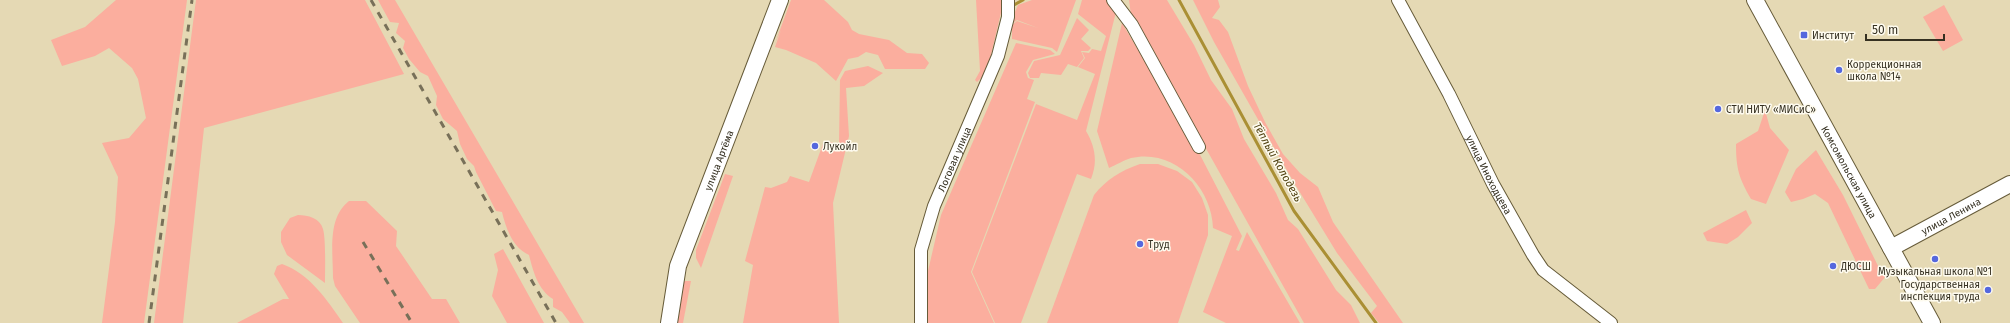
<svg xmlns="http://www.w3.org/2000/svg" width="2010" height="323" font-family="'Fira Sans',sans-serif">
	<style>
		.green { fill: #fbae9e }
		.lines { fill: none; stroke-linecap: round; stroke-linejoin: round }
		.stream { stroke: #aa8f34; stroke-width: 3 }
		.street-casing { stroke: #665b39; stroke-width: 14 }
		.secondary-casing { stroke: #665b39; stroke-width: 18 }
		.street { stroke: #fff; stroke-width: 12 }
		.secondary { stroke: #fff; stroke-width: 16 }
		.rail { stroke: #787059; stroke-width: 3; stroke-dasharray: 7 7; stroke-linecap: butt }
		.poi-dot { fill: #5568de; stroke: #fefbef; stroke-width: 1.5 }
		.labels { text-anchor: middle; stroke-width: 3; stroke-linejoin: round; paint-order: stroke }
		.poi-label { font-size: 10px; fill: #353021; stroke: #fefbef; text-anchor: start }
		.street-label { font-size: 10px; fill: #353021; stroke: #fefbef }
		.water-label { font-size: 11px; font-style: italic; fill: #524413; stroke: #fefbef }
	</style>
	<rect width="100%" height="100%" fill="#e5d9b4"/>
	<g class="green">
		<polygon points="116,0 187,0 144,323 102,323 115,222 118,177 102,143 129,138 146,118 138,79 132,68 109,48 95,56 62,66 51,40 85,27"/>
		<polygon points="196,0 365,0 404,74 204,128 183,323 154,323"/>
		<path d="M378 0H395L584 323H570L562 312 553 307V299C538 290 533 271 529 255 513 248 506 229 502 212L496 211 476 172 474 166 467 159 460 144 457 131 443 119 436 105 437 96 428 76 420 72 409 59 403 48 405 41 396 33 399 23 390 22Z"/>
		<polygon points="791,0 824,0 848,22 852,30 859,34 889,40 907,53 922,54 929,63 925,69 885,69 878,55 866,52 858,57 848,59 836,81 816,63 786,50 775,47 781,30 774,46"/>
		<polygon points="976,0 1004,0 987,72 977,82 975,80 980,71"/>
		<polygon points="1032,0 1076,0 1057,52 1052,48 1012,39 1012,25 1017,21 1038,28 1056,25 1038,28 1017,20 1012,24 1014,11 1015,12 1018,5"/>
		<path d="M1082 0H1108L1116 12 1086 131C1095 146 1098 162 1091 179L1077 174 1021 323H995L972 272 1036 104 1077 120 1095 74 1078 67 1085 58 1082 52 1089 53 1092 49 1101 51 1106 36 1078 14Z"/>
		<polygon points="1129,0 1167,0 1194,45 1211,80 1232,109 1244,139 1276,193 1288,220 1298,229 1336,290 1351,305 1360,323 1304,323 1131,15"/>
		<polygon points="1193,0 1218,0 1220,7 1212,18 1219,20 1228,32 1248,86 1265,122 1283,154 1300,173 1318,187 1333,222 1403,323 1379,323 1371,313 1377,306 1337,253 1293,181 1214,42"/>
		<polygon points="1944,5 1963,40 1943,51 1923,17"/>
		<polygon points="1077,18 1089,30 1081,39 1091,48 1088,51 1081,51 1084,58 1077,67 1068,64 1061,75 1041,73 1039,78 1030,78 1028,73 1034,61 1060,55"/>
		<path d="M1122 23 1196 147 1242 236 1236 250 1239 251 1247 232 1300 323H1226L1203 312 1232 236 1213 228C1212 187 1174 148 1131 158 1124 160 1116 165 1109 168L1097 131Z"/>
		<polygon points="1016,43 1050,50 1055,54 1033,60 1026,72 1028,78 1034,80 1027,99 1035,102 971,272 994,323 927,323 928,271 941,215"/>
		<polygon points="868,66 883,73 864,86 846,88 849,136 833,203 839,323 743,323 753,265 745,261 765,187 771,188 787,182 790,176 809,182 824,141 839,144 840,80 845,71"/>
		<path d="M1765 110 1770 128 1789 150 1766 204 1751 199C1739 178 1736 169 1736 144L1758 131Z"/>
		<polygon points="1816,150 1843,195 1881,272 1886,276 1875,289 1869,289 1828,203 1815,194 1803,199 1791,202 1785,192 1796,169"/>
		<path d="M1140 164H1158L1177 171 1192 182 1202 198 1208 215V235L1178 323H1047L1094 195C1107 179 1120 171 1140 164Z"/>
		<polygon points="725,174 733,176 701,268 696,258 696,250"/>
		<path d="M349 201H366L397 231 396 246 432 299H446L460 323H360L335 286 333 278C333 252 327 218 349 201Z"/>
		<polygon points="1746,210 1752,223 1738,237 1727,244 1707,241 1703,233"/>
		<path d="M298 215C308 215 320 218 323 229 326 239 325 271 325 283L287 255 281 242V232L290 218Z"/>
		<polygon points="503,249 544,323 507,323 492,296 498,270 494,254"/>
		<path d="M282 264C309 273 328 301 343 323H237L283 299H289L274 274 277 266Z"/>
		<polygon points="685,281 691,281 683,323 674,323 680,284"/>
	</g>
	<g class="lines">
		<g class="stream">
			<polyline points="1179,0 1294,211 1376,323"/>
			<polyline points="1012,6 1023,0"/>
		</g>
		<defs>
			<g id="street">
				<polyline points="1113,0 1132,25 1199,147"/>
				<path id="s1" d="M1398 0 1449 94 1493 184 1533 255 1543 270 1611 323"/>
				<path id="s2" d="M921 323V250L934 206 998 56 1008 17V0"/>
			</g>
			<g id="secondary">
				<path id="s3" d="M1755 0 1932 323"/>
				<path id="s4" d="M1891 248 2010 184"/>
				<path id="s5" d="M669 323 678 266 780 0"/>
			</g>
		</defs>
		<use href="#street" class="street-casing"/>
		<use href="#secondary" class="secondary-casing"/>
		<use href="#street" class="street"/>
		<use href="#secondary" class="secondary"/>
		<g class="rail">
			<polyline points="371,0 556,323"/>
			<polyline points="363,242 412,323"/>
			<polyline points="149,323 192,0"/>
		</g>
	</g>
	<g class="poi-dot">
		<rect x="1800" y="31" width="8" height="8" rx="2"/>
		<circle cx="1839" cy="70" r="4"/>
		<circle cx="1718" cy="109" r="4"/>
		<circle cx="815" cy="146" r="4"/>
		<circle cx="1140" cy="244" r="4"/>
		<circle cx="1935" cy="259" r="4"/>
		<circle cx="1833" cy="266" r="4"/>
		<circle cx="1988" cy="290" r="4"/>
	</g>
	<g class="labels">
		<g class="poi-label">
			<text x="1812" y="39">Институт</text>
			<text x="1847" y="68">Коррекционная<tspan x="1847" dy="12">школа №14</tspan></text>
			<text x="1726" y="113">СТИ НИТУ «МИСиС»</text>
			<text x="823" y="150">Лукойл</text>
			<text x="1148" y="248">Труд</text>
			<text x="1841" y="270">ДЮСШ</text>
			<text x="1935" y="275" text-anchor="middle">Музыкальная школа №1</text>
			<text x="1980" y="288" text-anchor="end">Государственная<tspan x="1980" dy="12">инспекция труда</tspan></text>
		</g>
		<g class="street-label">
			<text dy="4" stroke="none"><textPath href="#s2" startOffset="170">Логовая улица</textPath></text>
			<text dy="4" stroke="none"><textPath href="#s5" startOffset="171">улица Артёма</textPath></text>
			<text dy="4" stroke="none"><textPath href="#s3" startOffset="196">Комсомольская улица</textPath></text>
			<text dy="4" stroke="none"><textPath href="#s1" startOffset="197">улица Иноходцева</textPath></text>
			<text dy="4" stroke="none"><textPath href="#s4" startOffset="68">улица Ленина</textPath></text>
		</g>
		<g class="water-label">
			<text transform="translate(1278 162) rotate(61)" y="4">Тёплый Колодезь</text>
		</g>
	</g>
	<path d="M1866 34v6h78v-6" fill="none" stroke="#353021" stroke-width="2"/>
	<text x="1872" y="34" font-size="12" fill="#353021" stroke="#fefbef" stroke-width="3" paint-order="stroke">50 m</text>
</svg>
